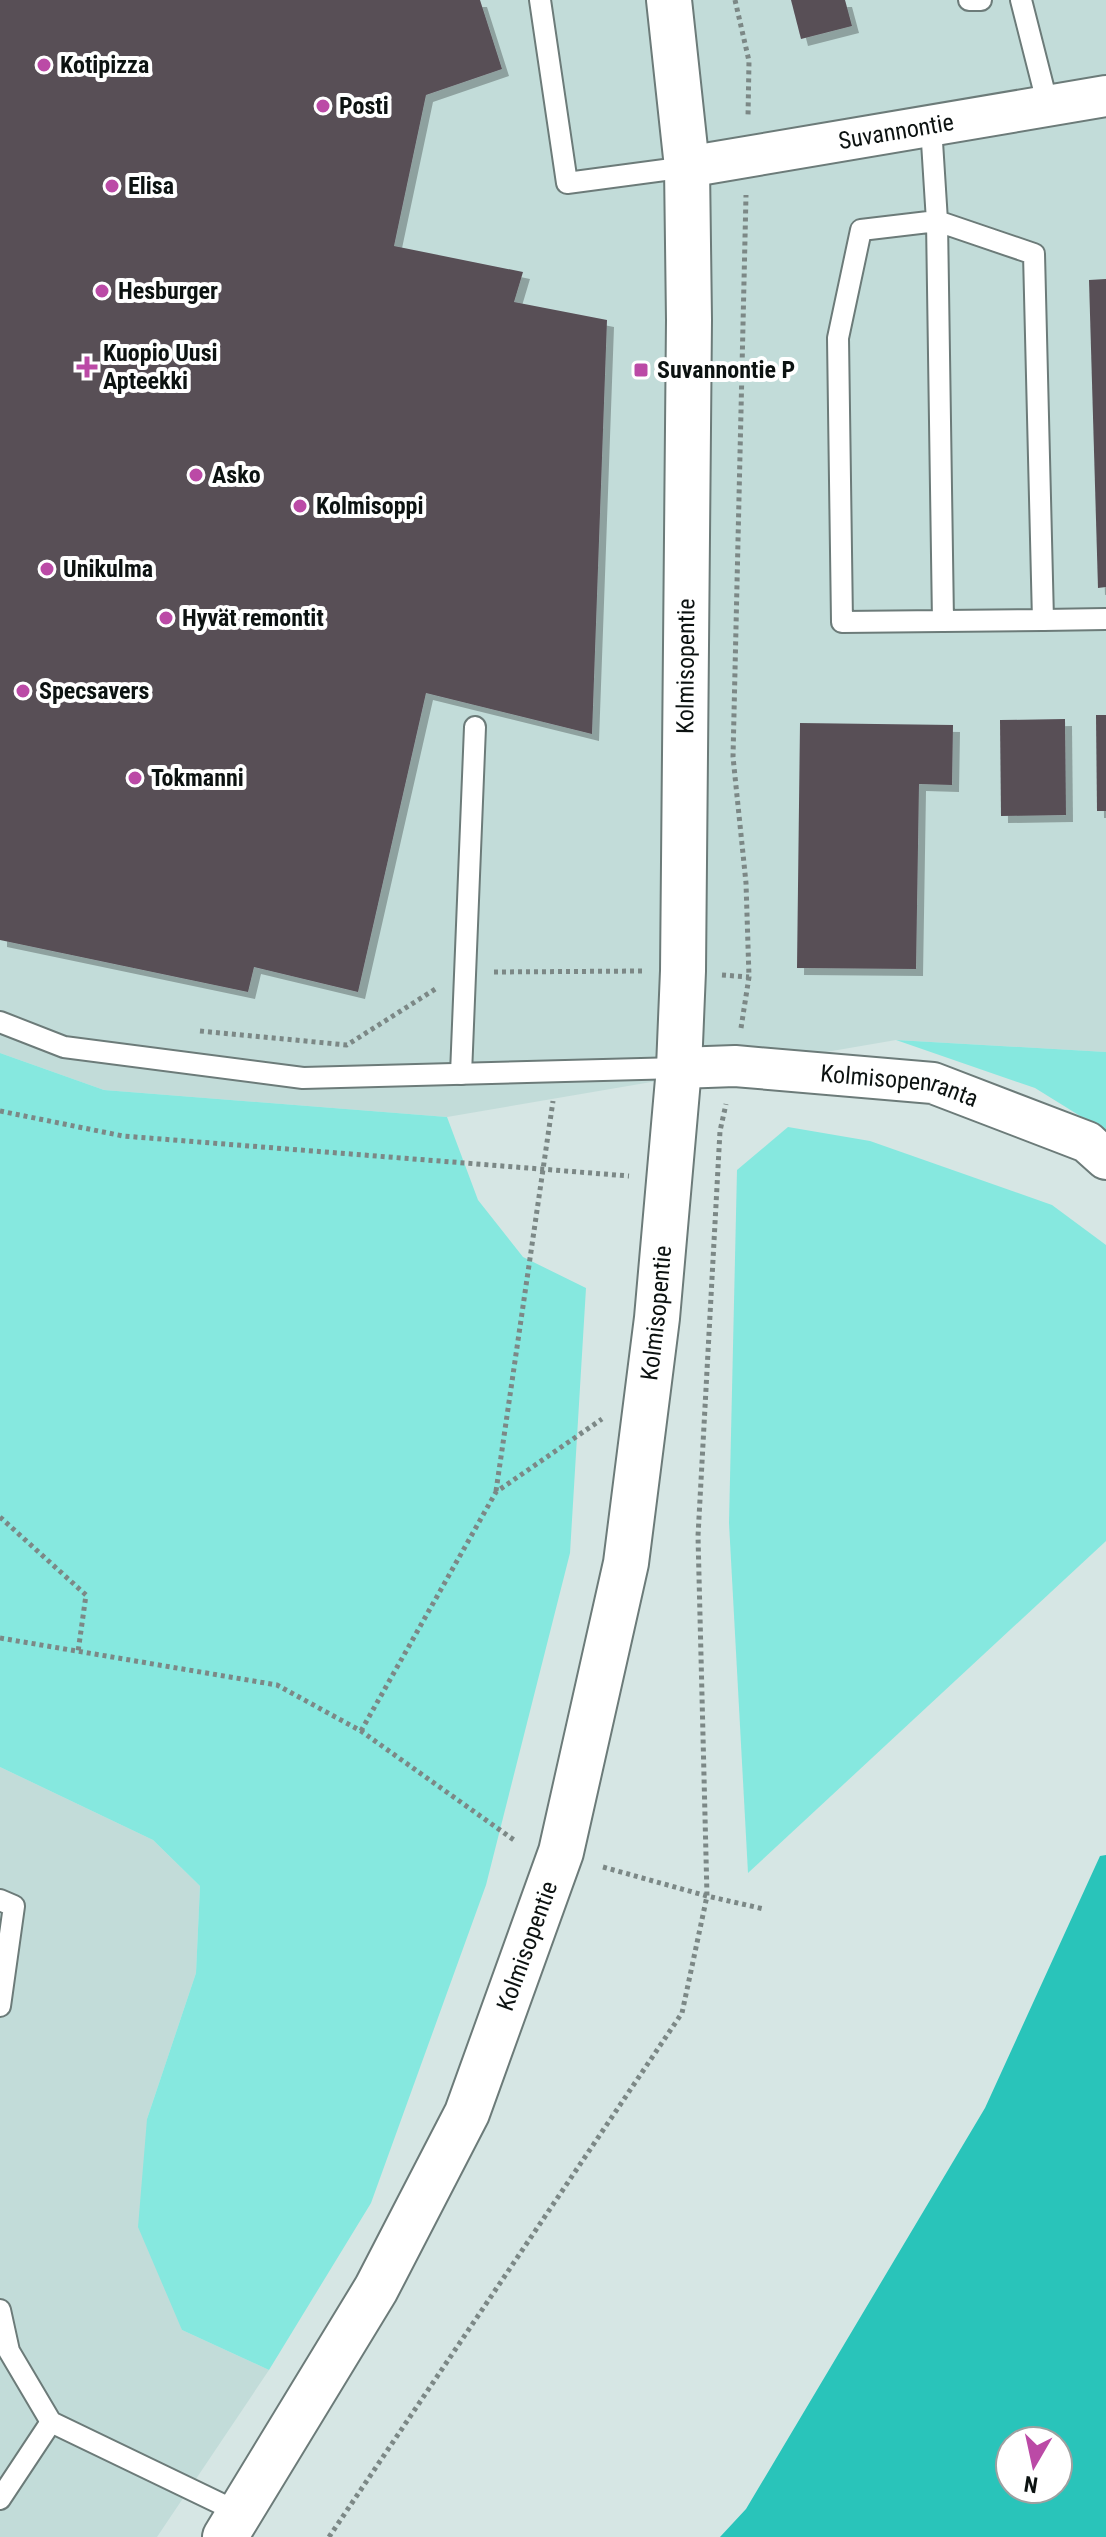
<svg xmlns="http://www.w3.org/2000/svg" width="1106" height="2537" font-family="'Roboto Condensed',sans-serif">
	<style>
		.built { fill: #c2dcd9 }
		.green { fill: #86e8df }
		.water { fill: #29c4ba; fill-rule: evenodd }
		.building { fill: #594f57; filter: url(#shadow) }
		.lines { fill: none; stroke-linecap: round; stroke-linejoin: round }
		.service-casing { stroke: #6c7b79; stroke-width: 24 }
		.minor-casing { stroke: #6c7b79; stroke-width: 44 }
		.secondary-casing { stroke: #6c7b79; stroke-width: 48 }
		.path { stroke: #7c8886; stroke-width: 5; stroke-dasharray: 4 4; stroke-linecap: butt }
		.service { stroke: #fff; stroke-width: 20 }
		.minor { stroke: #fff; stroke-width: 40 }
		.secondary { stroke: #fff; stroke-width: 44 }
		.poi-dot { fill: #bb4aa6; stroke: #fff; stroke-width: 3 }
		.labels { text-anchor: middle; stroke-width: 8; stroke-linejoin: round; paint-order: stroke }
		.poi-label { font-size: 24px; font-weight: bold; fill: #0c1211; stroke: #fff; text-anchor: start }
		.street-label { font-size: 24px; fill: #0c1211; stroke: #fff }
	</style>
	<defs>
		<filter id="shadow"><feDropShadow dx="7" dy="7" stdDeviation="0" flood-color="#0004"/></filter>
	</defs>
	<rect width="100%" height="100%" fill="#d6e6e4"/>
	<g class="built">
		<polygon points="0,0 1106,0 1106,1052 896,1040 447,1117 104,1090 0,1053"/>
		<polygon points="0,1767 153,1840 200,1886 196,1973 147,2119 182,2330 269,2370 157,2537 0,2537"/>
	</g>
	<g class="green">
		<polygon points="896,1040 1106,1052 1106,1132 1035,1088"/>
		<polygon points="0,1053 104,1090 447,1117 478,1200 523,1257 586,1288 570,1553 486,1885 371,2203 269,2370 182,2330 138,2227 147,2119 196,1973 200,1886 153,1840 0,1767"/>
		<polygon points="788,1127 870,1141 1052,1205 1106,1245 1106,1541 748,1873 729,1523 737,1170"/>
	</g>
	<path class="water" d="M1106 1855V2537H720L746 2509 985 2108 1100 1856ZM1010 2441H1058V2489H1010Z"/>
	<g class="building">
		<polygon points="0,0 480,0 502,69 426,95 394,246 523,272 514,302 607,320 592,734 426,693 358,992 254,967 248,992 0,940"/>
		<polygon points="791,0 845,0 852,26 801,39"/>
		<polygon points="1106,279 1106,587 1098,588 1089,280"/>
		<polygon points="1096,715 1106,715 1106,811 1097,811"/>
		<polygon points="1065,719 1066,815 1001,816 1000,720"/>
		<polygon points="800,723 953,725 952,785 919,784 916,969 797,968"/>
	</g>
	<g class="lines">
		<defs>
			<g id="service">
				<polyline points="540,0 567,183 687,167"/>
				<polyline points="969,0 981,0"/>
				<polyline points="1021,0 1048,106"/>
				<polyline points="931,126 937,221 1034,254 1043,620 842,622 838,338 861,230 937,221 943,621"/>
				<polyline points="1043,620 1106,619"/>
				<polyline points="0,1022 64,1047 303,1078 679,1068"/>
				<polyline points="461,1074 475,727"/>
				<polyline points="0,1900 14,1906 0,2006"/>
				<polyline points="0,2310 9,2351 51,2422 240,2513"/>
				<polyline points="0,2499 51,2422"/>
			</g>
			<g id="minor">
				<path id="s1" d="M687 167 1106 96"/>
				<path id="s2" d="M679 1068 735 1066 933 1083 1087 1142 1106 1159"/>
			</g>
			<g id="secondary">
				<path id="s3" d="M225 2537 376 2289 467 2113 561 1852 626 1563 657 1318 679 1068 683 971 689 320 687 167 669 0"/>
			</g>
		</defs>
		<use href="#service" class="service-casing"/>
		<use href="#minor" class="minor-casing"/>
		<use href="#secondary" class="secondary-casing"/>
		<g class="path">
			<polyline points="735,0 749,61 748,117"/>
			<polyline points="494,972 644,971"/>
			<polyline points="722,975 749,977"/>
			<polyline points="741,1028 749,977 746,883 733,757 746,195"/>
			<polyline points="200,1031 347,1045 437,988"/>
			<polyline points="0,1111 123,1136 629,1176"/>
			<polyline points="496,1491 553,1101"/>
			<polyline points="0,1517 86,1595 78,1652"/>
			<polyline points="0,1638 277,1685 361,1731 514,1840"/>
			<polyline points="361,1731 496,1492 602,1419"/>
			<polyline points="603,1867 707,1896 764,1909"/>
			<polyline points="329,2537 682,2013 707,1896 698,1536 720,1131 726,1104"/>
		</g>
		<use href="#service" class="service"/>
		<use href="#minor" class="minor"/>
		<use href="#secondary" class="secondary"/>
	</g>
	<g class="poi-dot">
		<circle cx="44" cy="65" r="8"/>
		<circle cx="323" cy="106" r="8"/>
		<circle cx="112" cy="186" r="8"/>
		<circle cx="102" cy="291" r="8"/>
		<path d="M83 355h8v8h8v8h-8v8h-8v-8h-8v-8h8z"/>
		<rect x="633" y="362" width="16" height="16" rx="4"/>
		<circle cx="196" cy="475" r="8"/>
		<circle cx="300" cy="506" r="8"/>
		<circle cx="47" cy="569" r="8"/>
		<circle cx="166" cy="618" r="8"/>
		<circle cx="23" cy="691" r="8"/>
		<circle cx="135" cy="778" r="8"/>
	</g>
	<g class="labels">
		<g class="poi-label">
			<text x="60" y="73">Kotipizza</text>
			<text x="339" y="114">Posti</text>
			<text x="128" y="194">Elisa</text>
			<text x="118" y="299">Hesburger</text>
			<text x="103" y="361">Kuopio Uusi<tspan x="103" dy="28">Apteekki</tspan></text>
			<text x="657" y="378">Suvannontie P</text>
			<text x="212" y="483">Asko</text>
			<text x="316" y="514">Kolmisoppi</text>
			<text x="63" y="577">Unikulma</text>
			<text x="182" y="626">Hyvät remontit</text>
			<text x="39" y="699">Specsavers</text>
			<text x="151" y="786">Tokmanni</text>
		</g>
		<g class="street-label">
			<text dy="8" stroke="none"><textPath href="#s1" startOffset="212">Suvannontie</textPath></text>
			<text dy="8" stroke="none"><textPath href="#s3" startOffset="1962">Kolmisopentie</textPath></text>
			<text dy="8" stroke="none"><textPath href="#s2" startOffset="222">Kolmisopenranta</textPath></text>
			<text dy="8" stroke="none"><textPath href="#s3" startOffset="1314">Kolmisopentie</textPath></text>
			<text dy="8" stroke="none"><textPath href="#s3" startOffset="666">Kolmisopentie</textPath></text>
		</g>
	</g>
	<g transform="translate(1034 2465) rotate(189)"><circle r="38" fill="#ffffff" stroke="#9ea0a0" stroke-width="2"/>
	<path d="M0-6L14 30L0 20L-14 30Z" fill="#bb4aa6"/>
	<text y="-12" font-size="22" font-weight="bold" text-anchor="middle" fill="#0c1211">N</text>
	</g>
</svg>
